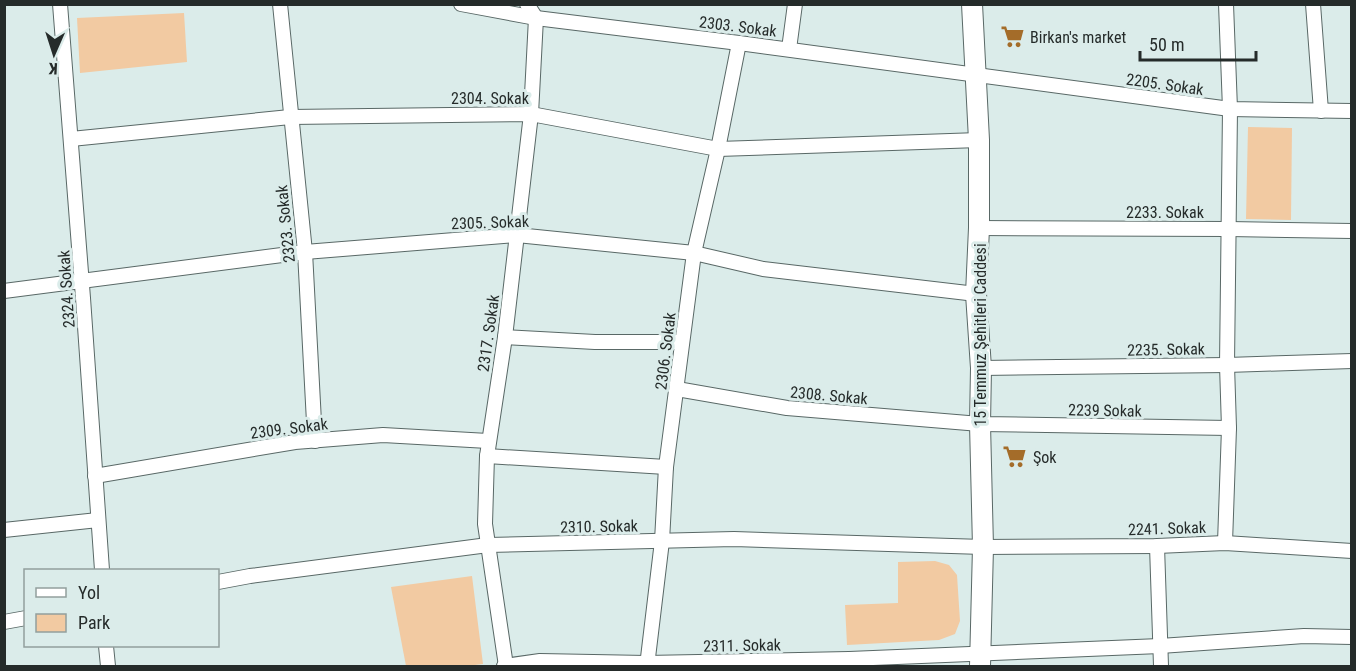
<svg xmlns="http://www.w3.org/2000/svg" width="1356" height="671" font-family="'Roboto Condensed',sans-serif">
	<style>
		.green { fill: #f2caa2 }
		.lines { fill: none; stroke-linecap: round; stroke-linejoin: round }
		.street-casing { stroke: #596866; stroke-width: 16 }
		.secondary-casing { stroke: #596866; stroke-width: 22 }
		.street { stroke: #fff; stroke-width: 14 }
		.secondary { stroke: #fff; stroke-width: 20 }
		.labels { text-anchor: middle; stroke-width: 6; stroke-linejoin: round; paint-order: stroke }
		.street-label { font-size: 16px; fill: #252b2a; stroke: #dbecea }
		.poi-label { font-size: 16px; fill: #252b2a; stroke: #dbecea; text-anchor: start }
	</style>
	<rect width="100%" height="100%" fill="#dbecea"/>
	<g class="green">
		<polygon points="184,13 187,62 80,73 77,18"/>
		<polygon points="1248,127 1292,128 1291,220 1246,219"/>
		<polygon points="935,561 949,565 957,575 960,621 955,634 939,640 847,645 845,605 898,603 898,562"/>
		<polygon points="472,576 483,664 467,666 406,666 391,587"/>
	</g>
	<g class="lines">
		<defs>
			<g id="street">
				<polyline points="60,4 83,298 102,570"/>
				<polyline points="280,4 305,252 315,441"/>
				<polyline points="461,4 536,18 739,43 1230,109 1352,111"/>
				<polyline points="1313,4 1321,111"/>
				<polyline points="789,49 795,4"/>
				<polyline points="71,139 290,117 531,114 718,149 979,140"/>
				<polyline points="979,228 1229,229 1352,231"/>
				<polyline points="4,291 305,252 517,235 694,253 763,269 976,294"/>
				<polyline points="505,337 595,342 682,342"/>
				<polyline points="981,368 1227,365 1352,361"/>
				<polyline points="677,389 787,408 980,424 1229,428"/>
				<polyline points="487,456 666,467"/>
				<polyline points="95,476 295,442 383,435 488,441"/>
				<polyline points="4,530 98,520"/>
				<polyline points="1225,543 1229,428 1227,365 1230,109 1226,4"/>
				<polyline points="1157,546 1161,666"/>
				<polyline points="218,582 250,576 488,545 734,539 983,547 1157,546 1225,543 1352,551"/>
				<polyline points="4,622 26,618"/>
				<polyline points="106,646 108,666"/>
				<polyline points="504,666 540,661 646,663 849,659 1160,646 1304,636 1352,637"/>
				<polyline points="506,666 485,524 487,456 505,337 531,114 536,18 527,4"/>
				<polyline points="647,666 662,541 666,467 694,253 718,149 739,43"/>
			</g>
			<polyline id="secondary" points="972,4 979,140 979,228 976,294 981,368 980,424 983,547 980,666"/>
		</defs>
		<use href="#street" class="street-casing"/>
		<use href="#secondary" class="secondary-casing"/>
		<use href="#street" class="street"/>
		<use href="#secondary" class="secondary"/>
	</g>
	<defs>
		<symbol id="supermarket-bare" viewBox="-9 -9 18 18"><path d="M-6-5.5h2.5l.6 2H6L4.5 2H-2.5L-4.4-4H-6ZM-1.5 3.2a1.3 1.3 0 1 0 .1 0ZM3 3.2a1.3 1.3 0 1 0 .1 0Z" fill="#a46c29" stroke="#dbecea" stroke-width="2.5" paint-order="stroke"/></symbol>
	</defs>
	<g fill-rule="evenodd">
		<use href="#supermarket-bare" x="996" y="20" width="33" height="33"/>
		<use href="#supermarket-bare" x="998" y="440" width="33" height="33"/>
	</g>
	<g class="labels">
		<g class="street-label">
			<text transform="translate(738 26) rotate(7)" y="6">2303. Sokak</text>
			<text transform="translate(1165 84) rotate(8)" y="6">2205. Sokak</text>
			<text x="490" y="104">2304. Sokak</text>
			<text x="1165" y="218">2233. Sokak</text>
			<text transform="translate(490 222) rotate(-2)" y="6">2305. Sokak</text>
			<text transform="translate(285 224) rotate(-96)" y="6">2323. Sokak</text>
			<text transform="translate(66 289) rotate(-94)" y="6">2324. Sokak</text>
			<text transform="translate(488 333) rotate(-82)" y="6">2317. Sokak</text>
			<text transform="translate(980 335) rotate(-90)" y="6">15 Temmuz Şehitleri Caddesi</text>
			<text transform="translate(1166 349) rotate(-1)" y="6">2235. Sokak</text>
			<text transform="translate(665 351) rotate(-83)" y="6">2306. Sokak</text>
			<text transform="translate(829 395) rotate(5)" y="6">2308. Sokak</text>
			<text transform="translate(1105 410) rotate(1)" y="6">2239 Sokak</text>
			<text transform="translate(289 428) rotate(-7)" y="6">2309. Sokak</text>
			<text transform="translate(599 526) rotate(-1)" y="6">2310. Sokak</text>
			<text transform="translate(1167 528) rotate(-2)" y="6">2241. Sokak</text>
			<text transform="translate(742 645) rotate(-1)" y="6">2311. Sokak</text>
		</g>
		<g class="poi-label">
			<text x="1030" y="43">Birkan's market</text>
			<text x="1033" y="463">Şok</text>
		</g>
	</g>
	<rect width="1356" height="671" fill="none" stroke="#252b2a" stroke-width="12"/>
	<rect x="24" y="569" width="195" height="78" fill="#dbecea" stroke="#929f9d" stroke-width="1.5"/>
	<rect x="36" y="588" width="30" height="9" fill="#ffffff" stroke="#929f9d" stroke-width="1.5"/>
	<text x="78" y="599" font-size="18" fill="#252b2a">Yol</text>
	<rect x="36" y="614" width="30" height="18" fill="#f2caa2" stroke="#929f9d" stroke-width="1.5"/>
	<text x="78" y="629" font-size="18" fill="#252b2a">Park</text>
	<g transform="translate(54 54) rotate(183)" stroke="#dbecea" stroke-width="4.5" paint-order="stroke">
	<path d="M0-4.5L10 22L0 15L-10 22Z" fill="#252b2a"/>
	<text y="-9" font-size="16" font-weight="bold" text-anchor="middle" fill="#252b2a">K</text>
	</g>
	<path d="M1140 51v9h116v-9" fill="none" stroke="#252b2a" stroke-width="3"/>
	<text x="1149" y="51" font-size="18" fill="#252b2a" stroke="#dbecea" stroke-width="4.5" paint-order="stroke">50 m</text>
</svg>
